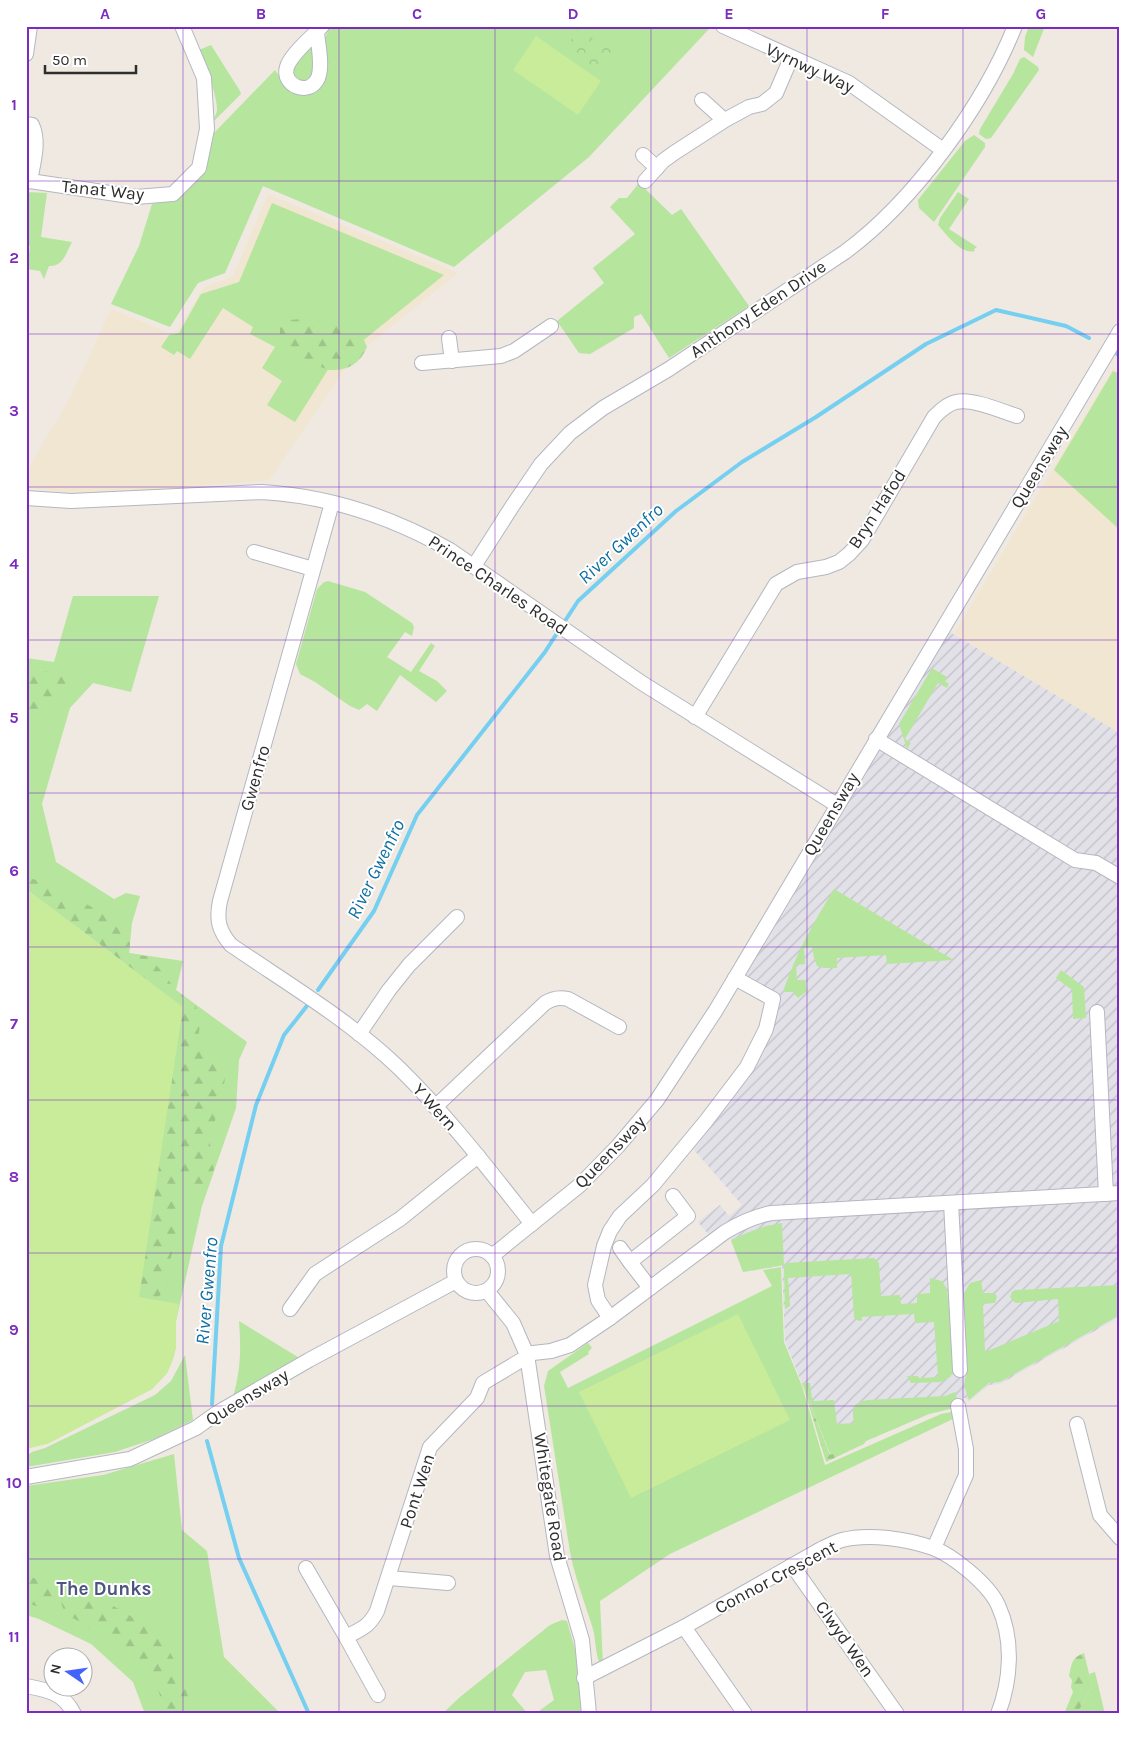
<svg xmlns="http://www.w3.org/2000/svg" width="1146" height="1740" font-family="Karla,sans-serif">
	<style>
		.industrial { fill: url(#industrial-furrows) }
		.education { fill: #f0e6d1 }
		.grass { fill: #b6e59e }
		.forest { fill: url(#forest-firs) }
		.park { fill: url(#park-crowns) }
		.pitch { fill: #c9ec9a }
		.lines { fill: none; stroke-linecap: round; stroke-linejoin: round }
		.stream { stroke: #75cff0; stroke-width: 4 }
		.minor-casing { stroke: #b4b7c1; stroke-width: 16 }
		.minor { stroke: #fff; stroke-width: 14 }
		.grid { fill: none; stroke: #7b2cbf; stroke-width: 1; stroke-opacity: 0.55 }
		.labels { text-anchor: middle; stroke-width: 4; stroke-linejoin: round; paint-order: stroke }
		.street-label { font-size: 18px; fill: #2e2e2e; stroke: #fff }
		.water-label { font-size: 19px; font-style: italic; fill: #0d6fa3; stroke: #fff }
		.neighbourhood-label { font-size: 19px; font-weight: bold; fill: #4d5680; stroke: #fff }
		.neatline { fill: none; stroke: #7b2cbf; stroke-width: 2 }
		.grid-label { font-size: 16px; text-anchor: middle; font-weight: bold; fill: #7b2cbf }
	</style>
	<defs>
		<pattern id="industrial-furrows" width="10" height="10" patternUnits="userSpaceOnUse" patternTransform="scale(1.25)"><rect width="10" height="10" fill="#e3e1e8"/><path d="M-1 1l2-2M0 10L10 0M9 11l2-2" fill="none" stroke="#c3c1c7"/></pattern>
		<pattern id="forest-firs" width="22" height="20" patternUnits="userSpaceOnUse" patternTransform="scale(1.25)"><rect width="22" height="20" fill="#b6e59e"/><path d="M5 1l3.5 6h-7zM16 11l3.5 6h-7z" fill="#9dc588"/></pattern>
		<pattern id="park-crowns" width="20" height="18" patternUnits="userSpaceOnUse" patternTransform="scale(1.25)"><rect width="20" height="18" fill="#b6e59e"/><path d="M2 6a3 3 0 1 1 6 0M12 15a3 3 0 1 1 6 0" fill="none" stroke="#9dc588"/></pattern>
	</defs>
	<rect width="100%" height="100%" fill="#efe9e1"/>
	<polygon class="industrial" points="943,628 1120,733 1120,1317 1000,1384 989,1385 968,1402 966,1398 957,1398 954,1408 929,1414 831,1456 785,1341 782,1266 743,1272 730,1238 721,1228 709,1235 698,1222 720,1205 729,1216 742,1205 688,1143 747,1067 773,999 735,978"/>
	<g class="education">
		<polygon points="268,194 458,273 360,352 348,365 269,480 107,494 60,492 26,487 26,473 70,398 111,309 169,333 177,331 204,287 233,276"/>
		<polygon points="1113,369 1120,372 1120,733 954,634"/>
	</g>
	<g class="grass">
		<polygon points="331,26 703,26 709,29 589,157 454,267 263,186 225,273 198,283 170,327 111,304 139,246 152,204 176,199 204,173 212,135 275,70 291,93 310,90 324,39"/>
		<polygon points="1029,26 1045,26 1033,57 1024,50 1025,37"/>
		<path d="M211 45 240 91 241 94 213 122 211 121C214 118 216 115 217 111 218 97 205 64 199 50Z"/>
		<polygon points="308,46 313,46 314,71 309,80 299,81 293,74 293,66"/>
		<polygon points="1024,57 1038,67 1039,70 991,138 986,139 979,134 980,129 1013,74 1020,59"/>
		<polygon points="974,135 985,143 985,147 934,222 919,208 918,200 965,141"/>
		<polygon points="639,183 672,215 681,209 749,306 669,358 641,314 634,317 634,328 590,354 579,353 557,321 604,283 593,268 635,234 610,207 619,198 627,198"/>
		<path d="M26 192 47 193 41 237 72 242C66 253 63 267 49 266L44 279 40 271 27 269 30 246H26Z"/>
		<path d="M958 192 969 199 949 229 977 247 974 249 975 251C961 255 947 235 938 225L940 218Z"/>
		<polygon points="272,203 444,275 329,368 295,422 267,405 282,381 262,368 275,347 250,334 253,327 223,308 190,359 177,351 174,355 161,347 169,335 179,333 201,294 239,282"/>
		<polygon points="1113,371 1120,374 1120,530 1054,470"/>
		<polygon points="328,581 365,592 412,623 414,627 412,636 405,632 387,657 411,672 431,643 435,646 419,671 437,681 447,691 436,702 400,675 377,711 367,704 359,710 350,706 315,682 300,674 296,664 317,589 324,582"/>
		<polygon points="73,596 159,596 131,692 93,683 70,708 42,804 56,862 114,899 126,893 140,896 132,923 129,953 183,961 176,990 247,1042 239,1060 236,1108 202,1206 176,1321 176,1347 173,1359 167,1373 152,1389 47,1444 126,963 26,889 26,658 54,662"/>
		<polygon points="932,668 947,677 945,681 949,684 947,688 938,683 905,739 911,743 907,749 899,724"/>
		<path d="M834 889 940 952 954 960 887 964 886 955 837 958V968H824L817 966 814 958 812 947 804 948 805 964 796 965 797 980H805L807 991 798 998 793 992H783C795 955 814 922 834 889Z"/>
		<polygon points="1061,970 1084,987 1086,1018 1073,1019 1072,990 1056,978"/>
		<polygon points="782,1223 784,1265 743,1272 731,1240 749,1232 766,1226"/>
		<polygon points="874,1258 879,1263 881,1296 900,1295 901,1304 917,1303 917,1294 930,1293 930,1278 942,1281 947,1289 955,1369 950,1377 941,1382 911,1383 907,1376 918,1376 919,1378 938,1377 934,1322 915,1323 914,1314 862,1317 862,1321 856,1320 854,1317 851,1274 788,1278 790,1306 785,1309 784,1266 785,1265 785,1263"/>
		<path d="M781 1267 784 1342 802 1386 825 1465 941 1414 951 1412 955 1418 670 1554 600 1601 603 1665 600 1664C595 1653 596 1640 593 1629 585 1603 575 1578 570 1552L544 1386 548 1371 588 1343 592 1348 588 1352 589 1354 560 1372 568 1388 772 1286 763 1270Z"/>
		<polygon points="981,1280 983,1293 993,1293 997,1296 995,1303 983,1304 985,1352 1059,1321 1058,1299 1016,1303 1013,1301 1010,1297 1012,1292 1015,1290 1120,1285 1120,1315 1000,1382 989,1383 969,1400 964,1386 966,1373 963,1295 970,1283"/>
		<path d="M239 1321 301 1359 233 1397C241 1368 241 1350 239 1321Z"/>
		<polygon points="185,1355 193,1420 154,1439 115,1452 26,1467 28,1455 32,1452 45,1448 155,1395 171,1381"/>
		<path d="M802 1383H810L812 1399 814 1401 834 1400 837 1424 854 1423C852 1408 852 1403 868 1400L945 1396 955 1392 957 1398 954 1408 929 1414 831 1456Z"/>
		<polygon points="174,1454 182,1530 207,1551 224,1657 281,1714 145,1714 133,1682 91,1644 39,1619 26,1615 26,1486 103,1475"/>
		<polygon points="562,1620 567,1621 575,1649 583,1714 535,1714 554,1700 546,1670 525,1672 512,1695 528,1714 442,1714 460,1697 550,1625"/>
		<polygon points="1095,1672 1105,1714 1077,1714 1092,1686 1089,1674"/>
	</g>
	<g class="forest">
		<path d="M301 319C325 321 341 325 362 336L367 347C359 365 347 371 328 370L293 355 280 343V328L290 320Z"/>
		<polygon points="26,669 80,675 81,683 26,728"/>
		<polygon points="26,877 46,883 107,915 130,943 129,953 150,957 176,990 196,1006 200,1023 197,1050 203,1049 214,1052 226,1075 210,1141 211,1160 214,1169 208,1186 204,1190 196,1191 189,1180 182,1175 176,1180 180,1216 169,1266 168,1282 157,1300 139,1297 183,1007 26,889"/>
		<polygon points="803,1386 830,1455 866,1441 864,1444 826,1462"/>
		<polygon points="26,1576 50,1582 55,1588 52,1601 43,1608 26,1603"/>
		<path d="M80 1584 101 1599 143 1623 162 1638 178 1667 194 1714H164C162 1704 160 1693 156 1683 144 1655 93 1630 68 1615 55 1601 63 1588 80 1584Z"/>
		<path d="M1084 1653 1092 1686 1077 1714H1064L1073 1692 1071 1687 1072 1680 1069 1676C1072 1664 1071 1658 1084 1653Z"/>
	</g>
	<polygon class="park" points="578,29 613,51 600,72 565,50"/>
	<g class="pitch">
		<polygon points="536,36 601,81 578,115 513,70"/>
		<polygon points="26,889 183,1007 139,1297 179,1304 176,1321 176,1347 173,1359 167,1373 152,1389 47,1444 26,1449"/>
		<polygon points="738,1314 790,1420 631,1498 579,1392"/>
	</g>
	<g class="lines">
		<g class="stream">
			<polyline points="1117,354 1120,355"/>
			<polyline points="563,624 578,601 676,511 742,462 816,417 926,344 996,310 1066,326 1089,338"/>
			<polyline points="318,990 374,911 417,815 545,652 559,630"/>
			<polyline points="212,1404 221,1246 256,1105 284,1035 310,1002"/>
			<polyline points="207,1441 239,1558 309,1714"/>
		</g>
		<defs>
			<g id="minor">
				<polyline points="723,26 849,83 943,150"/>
				<path d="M317 32C318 45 323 65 318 78 310 97 281 86 287 67 291 54 312 37 322 26"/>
				<polyline points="26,54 30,26"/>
				<polyline points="702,100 724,120"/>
				<path d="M26 124 32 125C40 142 33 163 30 181L26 182"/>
				<polyline points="643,155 657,168"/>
				<polyline points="30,181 136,197 173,194 199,168 207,129 204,78 182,26"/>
				<polyline points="645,181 663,161 674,153 725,120 749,107 762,104 776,93 791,58"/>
				<polyline points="449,338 452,361"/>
				<polyline points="422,363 501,356 514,351 551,326"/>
				<path d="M26 498 71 501 262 492C329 496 392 517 450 550L642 683 837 805"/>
				<path d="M332 503 220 901C216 920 219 931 231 945 288 984 349 1020 399 1068 448 1116 490 1171 532 1224"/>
				<polyline points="254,552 313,569"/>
				<path d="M474 566 513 505 541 464 570 433 603 408 669 369 845 252C914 201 983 106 1015 26"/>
				<path d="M695 717 776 584 797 572 826 567 839 562 849 554 862 540 934 417C940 411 947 404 956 402 972 398 1001 411 1017 416"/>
				<polyline points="876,739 1075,860 1096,863 1120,877"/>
				<polyline points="1097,1012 1106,1194"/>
				<polyline points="359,1034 389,990 409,965 457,917"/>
				<path d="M435 1107 545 1003C553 998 559 997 568 999L619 1027"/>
				<polyline points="951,1203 960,1370"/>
				<polyline points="620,1248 630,1262"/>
				<circle cx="476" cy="1271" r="22"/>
				<polyline points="492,1256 580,1185 618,1146 657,1100 716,1010 1120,331"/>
				<polyline points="650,1288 630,1262 688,1216 673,1196"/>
				<polyline points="487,1291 513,1323 527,1355 557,1556 582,1640 589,1714"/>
				<polyline points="290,1309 315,1274 400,1219 478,1156"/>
				<polyline points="610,1318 598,1300 595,1285 604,1246 610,1231 620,1216 653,1185 706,1121 747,1067 766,1029 773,999 735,978"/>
				<polyline points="1077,1424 1100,1515 1120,1538"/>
				<polyline points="26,1477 130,1459 196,1428 217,1413 309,1360 456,1281"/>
				<polyline points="934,1548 966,1475 966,1449 958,1406"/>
				<polyline points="792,1565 897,1714"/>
				<path d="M306 1568 346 1637C361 1629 369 1627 377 1611L430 1447 477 1398 483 1383 533 1353 551 1351 570 1345 610 1318 725 1232C740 1223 754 1216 772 1213L1120 1193"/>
				<polyline points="389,1578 448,1583"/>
				<polyline points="684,1627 745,1714"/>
				<polyline points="346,1637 378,1695"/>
				<path d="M584 1678 684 1627 821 1549C828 1546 835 1542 842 1540 869 1533 907 1539 933 1548 954 1556 989 1585 998 1605 1014 1640 1011 1680 998 1714"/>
				<path d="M26 1686C48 1690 64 1693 74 1714"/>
			</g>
		</defs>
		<use href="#minor" class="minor-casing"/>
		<use href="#minor" class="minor"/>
	</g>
	<path class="grid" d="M183 26V1714M339 26V1714M495 26V1714M651 26V1714M807 26V1714M963 26V1714M26 181H1120M26 334H1120M26 487H1120M26 640H1120M26 793H1120M26 947H1120M26 1100H1120M26 1253H1120M26 1406H1120M26 1559H1120"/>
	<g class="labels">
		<g class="street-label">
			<text transform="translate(810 68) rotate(25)" y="6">Vyrnwy Way</text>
			<text transform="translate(103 190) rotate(6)" y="6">Tanat Way</text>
			<text transform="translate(758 309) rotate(-34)" y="6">Anthony Eden Drive</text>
			<text transform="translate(1039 467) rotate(-59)" y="6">Queensway</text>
			<text transform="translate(877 509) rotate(-57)" y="6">Bryn Hafod</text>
			<text transform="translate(498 585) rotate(34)" y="6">Prince Charles Road</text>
			<text transform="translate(255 778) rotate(-74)" y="6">Gwenfro</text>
			<text transform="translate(831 814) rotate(-60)" y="6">Queensway</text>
			<text transform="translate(435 1107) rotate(48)" y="6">Y Wern</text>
			<text transform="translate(610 1152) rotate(-46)" y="6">Queensway</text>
			<text transform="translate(247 1397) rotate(-31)" y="6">Queensway</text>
			<text transform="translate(417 1491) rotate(-72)" y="6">Pont Wen</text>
			<text transform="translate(550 1497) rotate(81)" y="6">Whitegate Road</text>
			<text transform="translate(776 1577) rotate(-28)" y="6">Connor Crescent</text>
			<text transform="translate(845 1639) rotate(55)" y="6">Clwyd Wen</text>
		</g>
		<g class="water-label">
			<text transform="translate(620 543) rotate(-43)" y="7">River Gwenfro</text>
			<text transform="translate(375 869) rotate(-64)" y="7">River Gwenfro</text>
			<text transform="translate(206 1291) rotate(-85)" y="7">River Gwenfro</text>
		</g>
		<g class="neighbourhood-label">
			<text x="104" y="1595">The Dunks</text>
		</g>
	</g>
	<rect width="1146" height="1740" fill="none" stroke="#ffffff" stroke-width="55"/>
	<g transform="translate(68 1672) rotate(283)"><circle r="24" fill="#ffffff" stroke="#ababab"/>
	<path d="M0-4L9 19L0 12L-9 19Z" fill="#4264fb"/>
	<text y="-8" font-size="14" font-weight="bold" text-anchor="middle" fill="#2e2e2e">N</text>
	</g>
	<path d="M45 65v8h91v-8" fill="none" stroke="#2e2e2e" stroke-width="2.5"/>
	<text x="52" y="65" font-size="15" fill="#2e2e2e" stroke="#ffffff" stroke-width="4" paint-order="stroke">50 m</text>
	<rect x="28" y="28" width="1090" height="1684" class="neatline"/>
	<g class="grid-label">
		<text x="105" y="19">A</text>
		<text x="261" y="19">B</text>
		<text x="417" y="19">C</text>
		<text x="573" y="19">D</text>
		<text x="729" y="19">E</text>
		<text x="885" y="19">F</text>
		<text x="1041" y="19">G</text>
		<text x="14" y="110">1</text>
		<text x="14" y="263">2</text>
		<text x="14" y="416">3</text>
		<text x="14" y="569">4</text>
		<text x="14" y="723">5</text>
		<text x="14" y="876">6</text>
		<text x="14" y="1029">7</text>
		<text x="14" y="1182">8</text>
		<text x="14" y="1335">9</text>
		<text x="14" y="1488">10</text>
		<text x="14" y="1642">11</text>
	</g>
</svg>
